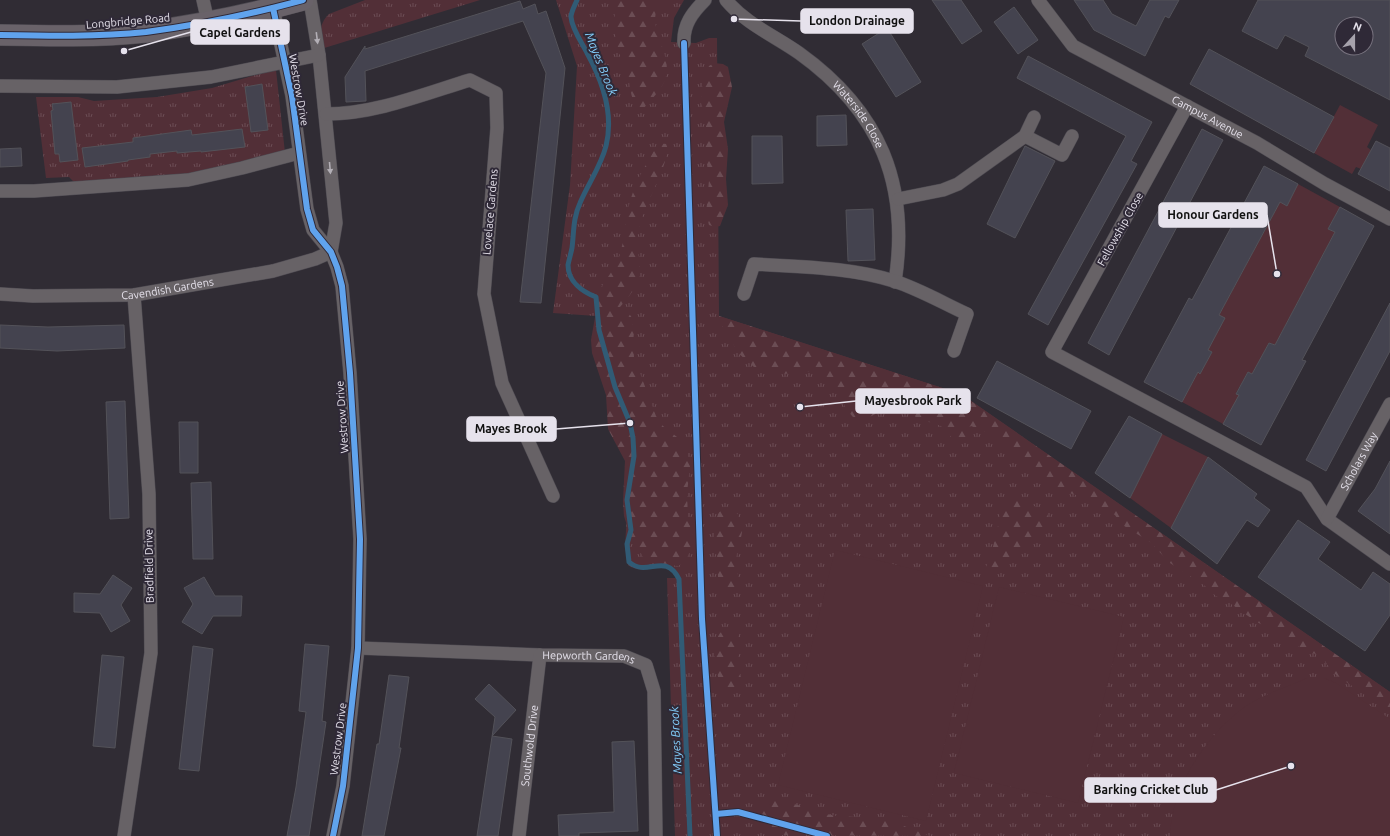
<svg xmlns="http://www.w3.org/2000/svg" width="1390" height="836" font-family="Ubuntu,sans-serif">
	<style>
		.grass { fill: url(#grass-tufts) }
		.forest { fill: url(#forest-firs) }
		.garden { fill: #522f37 }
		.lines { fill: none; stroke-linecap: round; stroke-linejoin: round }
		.stream { stroke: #315b75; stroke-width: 5 }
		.building { fill: #44434f; stroke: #535259; fill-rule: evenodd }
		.street-casing { stroke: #4d4a51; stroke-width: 14 }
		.primary-casing { stroke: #4d4a51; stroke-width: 22 }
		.street { stroke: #676266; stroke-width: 13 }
		.primary { stroke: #696269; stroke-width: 21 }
		.cycleway-casing { stroke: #2f2937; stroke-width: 8 }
		.cycleway { stroke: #60a3ed; stroke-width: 6 }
		.oneway { fill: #b3afb6 }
		.labels { text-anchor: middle; stroke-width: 4; stroke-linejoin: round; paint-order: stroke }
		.street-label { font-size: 11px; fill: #e6e2ec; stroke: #2f2937 }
		.water-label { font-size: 12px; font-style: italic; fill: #83cdfa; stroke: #2f2937 }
		.leader { fill: none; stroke: #e6e2ec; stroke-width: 1.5 }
		.callout-dot { fill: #e6e2ec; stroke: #2f2937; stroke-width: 1.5 }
		.callout { fill: #e6e2ec; stroke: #e6e2ec; stroke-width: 1.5 }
		.callout-label { font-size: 12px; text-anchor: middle; font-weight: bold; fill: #111 }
	</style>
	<defs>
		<pattern id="grass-tufts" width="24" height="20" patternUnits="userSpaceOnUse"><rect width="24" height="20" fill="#522f37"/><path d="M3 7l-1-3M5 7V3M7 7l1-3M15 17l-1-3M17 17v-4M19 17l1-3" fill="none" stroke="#6b4d54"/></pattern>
		<pattern id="forest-firs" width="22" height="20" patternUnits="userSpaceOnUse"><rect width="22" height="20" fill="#522f37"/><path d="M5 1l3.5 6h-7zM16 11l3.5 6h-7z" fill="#6b4d54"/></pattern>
	</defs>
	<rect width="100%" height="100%" fill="#302c34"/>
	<g class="grass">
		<path d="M365 0H480L321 49C320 35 318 25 329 14Z"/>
		<path d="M556 0H684L674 18 671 42 696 43 709 38H717L719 316 961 394 1390 692V836H675L667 578H677C668 554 646 579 628 565L625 546 630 468 596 316 553 313 570 185 577 66Z"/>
		<polygon points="276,70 285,153 181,175 75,183 69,177 46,178 36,97 78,97 94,101 157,97 212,88 265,72"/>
	</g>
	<g class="forest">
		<path d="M618 0H659C656 9 654 18 656 27 659 42 670 60 666 76 663 89 652 98 644 108L637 107C629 96 631 85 627 72 625 65 621 59 619 52 614 35 612 16 618 0Z"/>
		<polygon points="714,63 723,64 728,67 732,87 724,122 728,149 726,179 728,205 720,226 715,227 709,225 706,214 709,180 704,140 707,119 701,103 703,81 709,66"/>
		<path d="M658 143 666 144 668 149C663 178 644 203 638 233 636 244 639 255 640 267 642 281 629 297 620 307L631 316 634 331 633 344 634 357 656 416 663 426 677 437 688 456 690 466 687 493 688 519 693 535 691 549 685 562 678 566 654 563 645 560 630 535 624 516 623 501 625 461 608 429 606 395 592 353 591 340 600 289 618 262 624 238 627 212 632 195 637 181Z"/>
		<polygon points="719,316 961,394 1390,692 1390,709 1365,695 1342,679 1331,671 1322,657 1288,642 1276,632 1255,621 1230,603 1216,596 1204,585 1170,563 1150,542 1121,524 1115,515 1083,497 1052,488 1046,483 1041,474 984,431 971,426 967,429 966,442 961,443 954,440 941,426 917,418 909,411 898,407 886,408 868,418 853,417 846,409 841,396 821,377 807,371 784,374 754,367 737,352 730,337 719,322"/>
		<path d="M1011 498 1034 506 1048 514 1047 526 1041 537 999 573H991L986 567C994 547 999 526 1001 505Z"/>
		<path d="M726 507C755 518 737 540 736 561 736 575 742 576 735 591L730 592 722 589 718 583V559L714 547V532L718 513Z"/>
		<path d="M731 627 736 629 740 637 738 664 741 678 738 688 732 691 722 690C717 676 709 643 722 631 724 629 729 628 731 627Z"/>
		<path d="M769 800 781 801 798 805 810 811 837 816 874 818 896 823 930 836 772 835C757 825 757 822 761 804Z"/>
	</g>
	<g class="garden">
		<polygon points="1340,105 1378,125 1367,147 1371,150 1361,169 1356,167 1352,174 1314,153"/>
		<polygon points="1298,184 1340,207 1328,229 1335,232 1275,345 1269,343 1252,374 1248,372 1236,393 1239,395 1225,425 1182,402 1198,372 1200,373 1212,352 1208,350 1219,315 1280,202 1287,206"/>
		<polygon points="1162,434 1208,457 1171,528 1130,498"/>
		<polygon points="835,550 983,586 926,821 778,785"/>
		<polygon points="999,587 1124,617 1078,803 954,773"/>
		<path d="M1307 678H1324L1336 683 1390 719V836H1170C1171 787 1207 734 1246 706 1264 694 1287 687 1307 678Z"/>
	</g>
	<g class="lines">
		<path class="stream" d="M577 0C575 5 571 12 571 17 572 29 582 43 587 53 602 80 614 114 606 146 601 166 588 184 580 203 573 218 574 232 572 248 571 253 569 260 568 265 568 282 583 292 596 297L599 330 615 387 630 423 633 438 634 456 627 500 631 530 627 544 629 562C647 578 665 551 679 579L690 836"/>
	</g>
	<g class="building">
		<polygon points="932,0 961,0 982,31 962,44"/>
		<polygon points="1074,0 1103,0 1112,14 1136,26 1150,0 1179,0 1169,18 1165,16 1145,56 1094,30"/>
		<path d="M1258 0H1390V100L1305 56 1309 47 1285 35 1277 49 1242 31ZM1342 24H1366V48H1342Z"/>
		<polygon points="520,1 523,9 535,4 538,14 546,11 565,68 541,303 520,302 546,73 523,21 365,71 366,101 346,102 345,77 365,46 365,49"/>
		<polygon points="1014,7 1038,40 1018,54 994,22"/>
		<polygon points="887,28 921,82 896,97 862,44"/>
		<polygon points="1209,49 1334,117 1314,153 1190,84"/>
		<polygon points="1028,56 1152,122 1131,161 1137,164 1048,325 1028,314 1126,136 1017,78"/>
		<polygon points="262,84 268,130 251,132 245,87"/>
		<polygon points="71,102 78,160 60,162 59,154 55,154 51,111 53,110 52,104"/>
		<polygon points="846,115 847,145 817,146 817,116"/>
		<polygon points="242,129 245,147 201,152 201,151 177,153 177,151 150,154 150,157 128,160 128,161 85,167 82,148 133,142 133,138 191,130 192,135"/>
		<polygon points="1202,129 1223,140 1109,355 1088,343"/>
		<polygon points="752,136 782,136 783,183 752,184"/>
		<polygon points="1376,141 1390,148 1390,191 1358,174"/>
		<polygon points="1025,146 1055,161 1015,238 987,224"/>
		<polygon points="21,148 22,166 0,167 0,149"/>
		<polygon points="1264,166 1298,184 1287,206 1280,202 1219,315 1225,318 1208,350 1212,352 1200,374 1198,372 1182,402 1144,382 1189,298 1192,300"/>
		<polygon points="1340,207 1374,226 1302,360 1306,361 1261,445 1223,424 1239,395 1236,394 1248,372 1252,374 1269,343 1275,345 1335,232 1328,229"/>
		<polygon points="873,209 875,260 848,261 846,210"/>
		<polygon points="1390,303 1390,351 1326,471 1306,460"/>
		<polygon points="0,325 48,327 124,325 125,348 57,351 0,348"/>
		<polygon points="997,361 1091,411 1071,449 977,398"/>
		<polygon points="125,401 129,518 110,519 106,402"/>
		<polygon points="1129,416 1162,434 1130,498 1095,473"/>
		<polygon points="179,422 198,422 198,473 180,473"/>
		<polygon points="1208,457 1257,494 1254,498 1270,510 1258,527 1247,520 1217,564 1171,528"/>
		<polygon points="1390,461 1390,534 1358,511 1375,489"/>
		<polygon points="211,482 213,559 193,559 191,483"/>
		<polygon points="1298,520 1330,542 1318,559 1361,590 1373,572 1390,584 1390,615 1365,651 1258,577"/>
		<polygon points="113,575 132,588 121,605 130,621 111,632 100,613 74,612 74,593 100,594"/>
		<polygon points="204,577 215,596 242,596 241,616 213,616 202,634 182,622 193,604 184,588"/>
		<polygon points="305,644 329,646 322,721 326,722 309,836 287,836 296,787 306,712 299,711"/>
		<polygon points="193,646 213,649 199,771 179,769"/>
		<polygon points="102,655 124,657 115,748 93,746"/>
		<polygon points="389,675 409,677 399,748 401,748 384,836 362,836 377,744 379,744"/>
		<polygon points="489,684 516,710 492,736 512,739 498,836 477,836 495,717 475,699"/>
		<polygon points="634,741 638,831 579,833 579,836 559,836 558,815 614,812 612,742"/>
	</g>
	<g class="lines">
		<defs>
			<g id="street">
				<polyline points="203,0 208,22"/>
				<polyline points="310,0 319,55 336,223 331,252"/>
				<path id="s1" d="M726 0C746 24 775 36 799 53 880 111 910 184 895 282"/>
				<path id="s2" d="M1038 0 1073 46 1257 143 1325 184 1390 219"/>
				<polyline points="273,8 292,96 307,209 313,230 331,252 337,267 342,286 350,373 360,539 358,648 343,786 333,836"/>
				<path d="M684 43C683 25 692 13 705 0"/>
				<polyline points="0,86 117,87 211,77 319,55"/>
				<polyline points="1187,106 1052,352 1306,487 1327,519 1390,564"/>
				<path d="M326 114C375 114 424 94 470 80L496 93 497 128 484 294 502 383 553 496"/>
				<polyline points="1025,136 1062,155 1072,136"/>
				<polyline points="0,191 34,191 188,180 242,168 299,153"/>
				<polyline points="898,199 943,190 958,184 1025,136 1034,117"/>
				<path id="s3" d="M0 294 33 296 134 295 273 271 315 259 331 252"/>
				<path d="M744 294 754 264C800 267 850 267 894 281 919 289 943 303 967 314L954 351"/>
				<path id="s4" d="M1327 519 1390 404"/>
				<path id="s5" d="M358 648 540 655 624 656 646 665 654 691 656 836"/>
				<polyline points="124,836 151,653 149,494 134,295"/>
				<path id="s6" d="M519 836 540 655"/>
			</g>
			<path id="primary" d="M0 35C48 36 98 37 146 32 199 25 252 14 303 0"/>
		</defs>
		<use href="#street" class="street-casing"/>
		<use href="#primary" class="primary-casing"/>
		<use href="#street" class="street"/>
		<use href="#primary" class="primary"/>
		<defs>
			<g id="cycleway">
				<polyline points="273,8 292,96 307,209 313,230 331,252 337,267 342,286 350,373 360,539 358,648 343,786 333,836"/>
				<path d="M0 35C48 36 98 37 146 32 199 25 252 14 303 0"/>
				<polyline points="684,43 702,619 717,836"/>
				<polyline points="716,814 738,812 827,836"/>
			</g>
		</defs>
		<use href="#cycleway" class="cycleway-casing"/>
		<use href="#cycleway" class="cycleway"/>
	</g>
	<defs><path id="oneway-solid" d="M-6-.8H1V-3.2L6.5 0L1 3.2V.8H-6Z"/></defs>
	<g class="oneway">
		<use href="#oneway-solid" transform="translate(317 38) rotate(83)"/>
		<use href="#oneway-solid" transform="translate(330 168) rotate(85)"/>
	</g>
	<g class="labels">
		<g class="street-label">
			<text transform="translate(128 21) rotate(-5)" y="4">Longbridge Road</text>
			<text transform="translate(299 90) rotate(80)" y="4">Westrow Drive</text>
			<text dy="4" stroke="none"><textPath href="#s1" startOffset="177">Waterside Close</textPath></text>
			<text dy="4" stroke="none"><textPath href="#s2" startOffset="210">Campus Avenue</textPath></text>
			<text transform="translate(490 212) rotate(-85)" y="4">Lovelace Gardens</text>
			<text transform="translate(1120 229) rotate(-61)" y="4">Fellowship Close</text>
			<text dy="4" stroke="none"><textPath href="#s3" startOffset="168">Cavendish Gardens</textPath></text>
			<text transform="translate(342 417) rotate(-94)" y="4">Westrow Drive</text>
			<text dy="4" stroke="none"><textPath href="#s4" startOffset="66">Scholars Way</textPath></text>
			<text transform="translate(149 566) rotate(-91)" y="4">Bradfield Drive</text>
			<text dy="4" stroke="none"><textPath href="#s5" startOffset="231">Hepworth Gardens</textPath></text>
			<text transform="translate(338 739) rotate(-83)" y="4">Westrow Drive</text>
			<text dy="4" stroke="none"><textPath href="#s6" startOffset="91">Southwold Drive</textPath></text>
		</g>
		<g class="water-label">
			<text transform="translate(601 64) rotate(68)" y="4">Mayes Brook</text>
			<text transform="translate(676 740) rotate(-93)" y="4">Mayes Brook</text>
		</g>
	</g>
	<path class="leader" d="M734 19L801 21M124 51L191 32M1277 274L1267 215M800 407L856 401M630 423L556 429M1291 766L1216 790"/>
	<g class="callout-dot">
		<circle cx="734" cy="19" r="4"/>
		<circle cx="124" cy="51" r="4"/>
		<circle cx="1277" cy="274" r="4"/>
		<circle cx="800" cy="407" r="4"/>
		<circle cx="630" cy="423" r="4"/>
		<circle cx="1291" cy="766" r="4"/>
	</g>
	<g class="callout">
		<rect x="801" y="9" width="112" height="24" rx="4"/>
		<rect x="191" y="20" width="98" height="24" rx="4"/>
		<rect x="1159" y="203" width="108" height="24" rx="4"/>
		<rect x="856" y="389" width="114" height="24" rx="4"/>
		<rect x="467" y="417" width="89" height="24" rx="4"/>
		<rect x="1085" y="778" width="131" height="24" rx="4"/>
	</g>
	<g class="callout-label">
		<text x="857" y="25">London Drainage</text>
		<text x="240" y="37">Capel Gardens</text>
		<text x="1213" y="219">Honour Gardens</text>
		<text x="913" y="405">Mayesbrook Park</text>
		<text x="511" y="433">Mayes Brook</text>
		<text x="1151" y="794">Barking Cricket Club</text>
	</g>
	<g transform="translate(1354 36) rotate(21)"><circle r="19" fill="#2f2937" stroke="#78737f"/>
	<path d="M0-3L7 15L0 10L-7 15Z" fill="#a6a2ac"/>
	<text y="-6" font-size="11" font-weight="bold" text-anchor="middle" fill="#e6e2ec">N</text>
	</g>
</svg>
